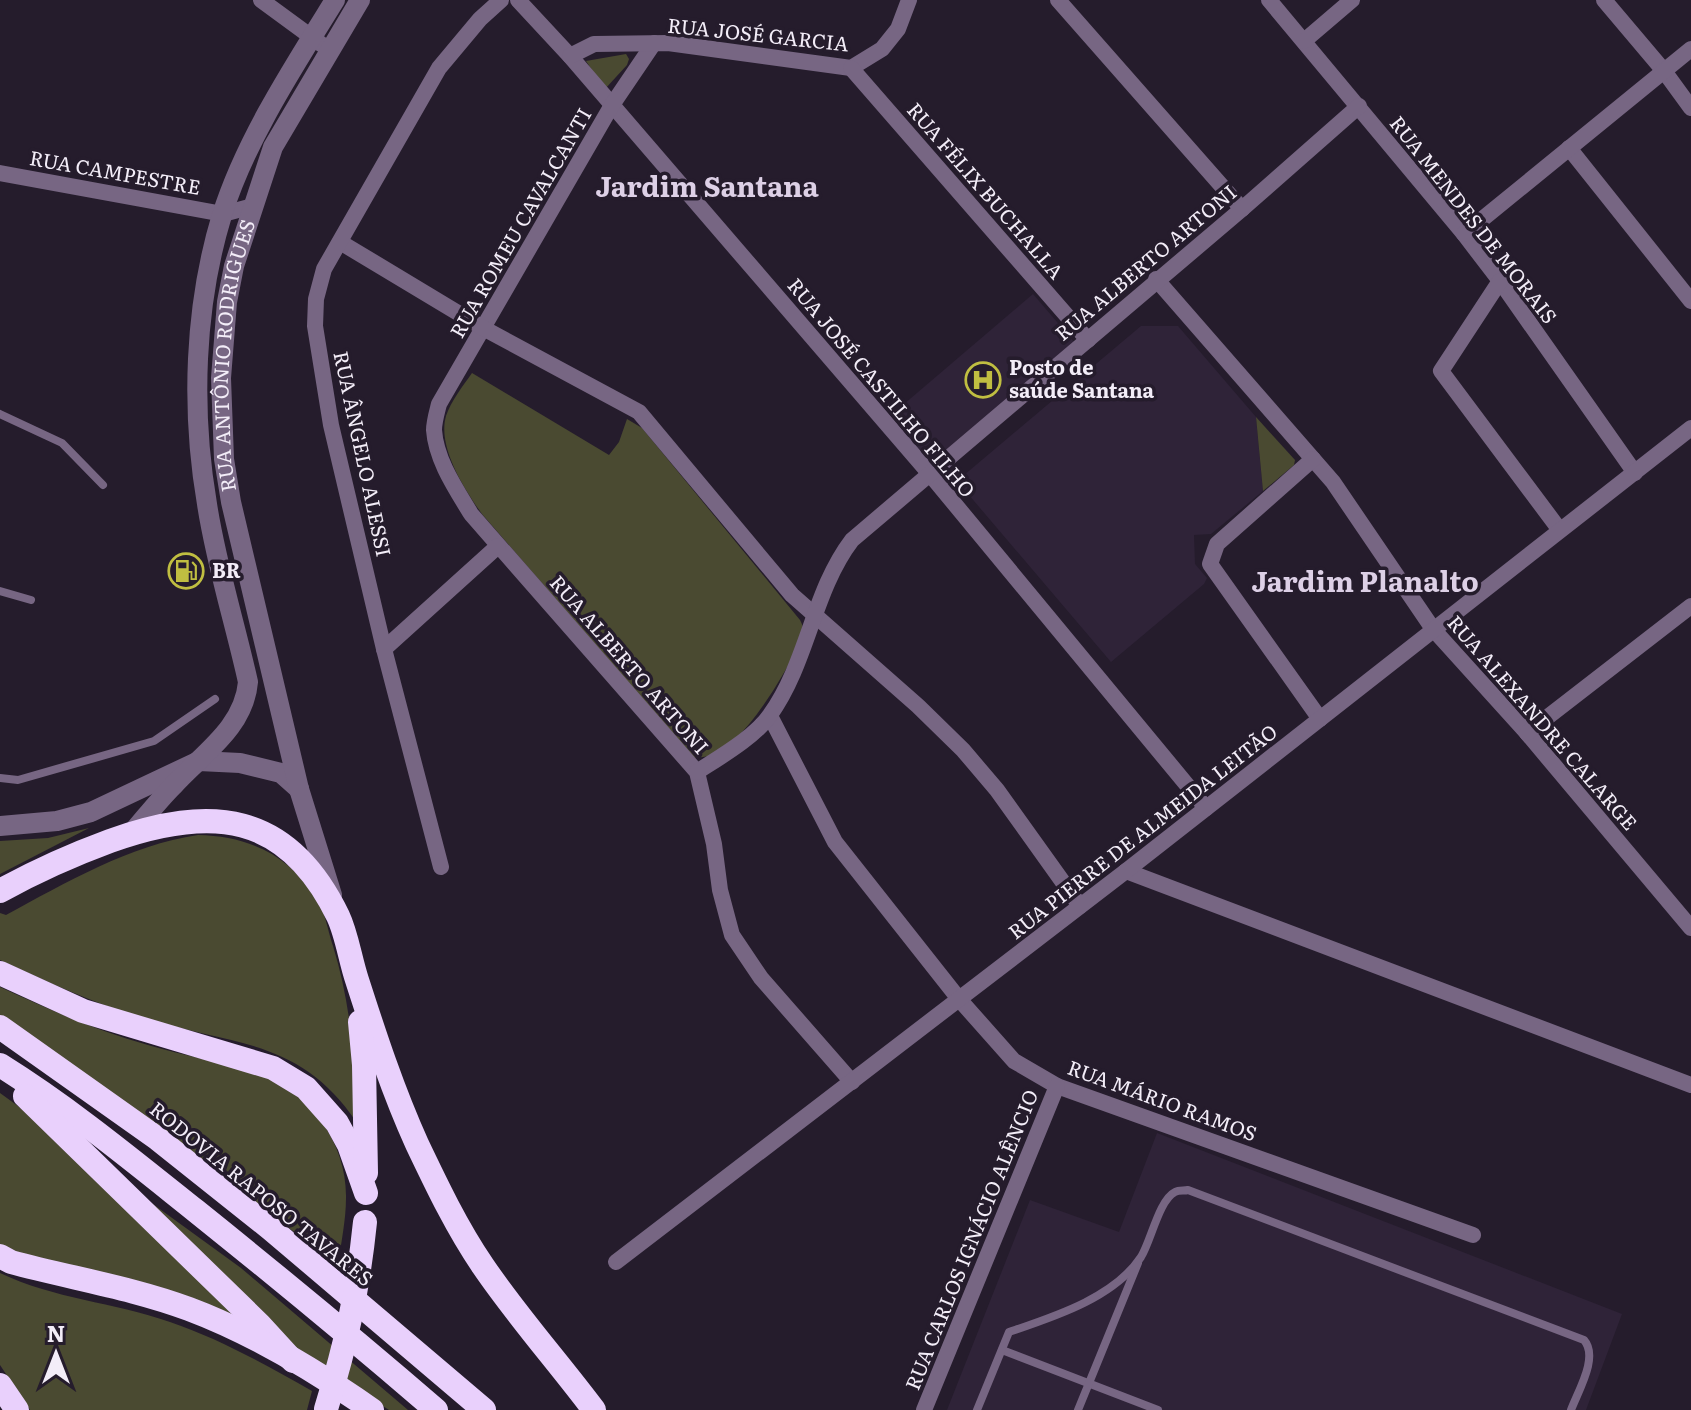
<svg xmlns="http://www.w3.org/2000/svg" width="1691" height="1410" font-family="Literata,serif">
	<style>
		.built { fill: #2f2338 }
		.green { fill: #4a4a31 }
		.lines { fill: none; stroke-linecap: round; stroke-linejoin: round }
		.service { stroke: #776683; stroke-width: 8 }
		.minor { stroke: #776683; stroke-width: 16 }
		.tertiary { stroke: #776683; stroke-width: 20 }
		.motorway { stroke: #e9d0fc; stroke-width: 24 }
		.motorway-bridge { stroke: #e9d0fc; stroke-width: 24 }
		.labels { text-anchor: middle; stroke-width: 7; stroke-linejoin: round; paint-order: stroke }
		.street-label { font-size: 20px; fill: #f3edf8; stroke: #251c2c }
		.poi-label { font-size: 20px; font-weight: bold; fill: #f3edf8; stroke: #251c2c; text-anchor: start }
		.district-label { font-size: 28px; font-weight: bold; fill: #ddd0e6; stroke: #251c2c }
	</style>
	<rect width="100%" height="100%" fill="#251c2c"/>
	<g class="built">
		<polygon points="1033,294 1075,343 933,465 890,416"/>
		<polygon points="1141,326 1178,326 1256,417 1263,491 1211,534 1194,535 1195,564 1207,578 1204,584 1111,662 957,481"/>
		<polygon points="1157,1133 1622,1314 1586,1410 947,1410 1030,1200 1119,1232"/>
	</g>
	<g class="green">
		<polygon points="626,54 629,59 627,65 605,89 586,61"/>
		<path d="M472 373 609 455 619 442 627 419 642 428 800 620C803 625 804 631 803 638 801 649 790 661 785 671 769 698 730 764 693 757L482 514C465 490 437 447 446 416 451 401 463 386 472 373Z"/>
		<polygon points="1256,417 1295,460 1294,465 1263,491"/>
		<polygon points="89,828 0,874 0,841 48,838"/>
		<path d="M198 835C248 836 290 855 317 899 325 912 328 931 333 946 351 1004 355 1062 357 1123 302 1040 235 1045 149 1020 97 1005 48 982 0 960V913L6 915C65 883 130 845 198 835Z"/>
		<path d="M0 987C48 1009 97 1031 148 1045 185 1056 224 1062 261 1075 311 1093 347 1144 346 1198 346 1220 341 1243 338 1265L103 1088 0 1018Z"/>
		<polygon points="0,1093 241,1268 408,1410 389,1410 315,1362 41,1263 0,1245"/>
		<path d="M0 1273C54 1299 113 1302 170 1322 220 1339 266 1365 312 1391L307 1410H30L0 1365Z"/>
	</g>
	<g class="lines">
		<g class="service">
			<polyline points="0,414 62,443 103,485"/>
			<polyline points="0,591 31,600"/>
			<polyline points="0,778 18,780 154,741 215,699"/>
			<polyline points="1002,1350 1158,1410"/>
			<path d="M977 1410 1009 1332C1053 1317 1114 1298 1141 1257 1151 1241 1159 1200 1175 1192 1179 1190 1184 1191 1188 1190L1584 1340C1599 1357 1578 1391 1571 1410"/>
			<polyline points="1078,1410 1138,1263"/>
		</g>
		<g class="minor">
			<polyline points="261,0 321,44"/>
			<polyline points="518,0 570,56 929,473 1206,808"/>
			<polyline points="1058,0 1242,209"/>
			<polyline points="1269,0 1464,234 1500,281 1635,473"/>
			<polyline points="1604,0 1664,71 1691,108"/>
			<polyline points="1304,41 1352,0"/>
			<path d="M654 43 612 105 439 404C437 412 434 422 434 430 436 460 456 489 471 514L697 772 714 844 720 890 732 935 761 978 852 1082"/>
			<polyline points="570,56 594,44 668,43 851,68 882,49 898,29 909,0"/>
			<polyline points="851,68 1088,340"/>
			<polyline points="1569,148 1691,301"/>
			<polyline points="0,173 223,214 253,206"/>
			<polyline points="1464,234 1691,49"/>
			<polyline points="340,242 483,328 639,412 792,595 918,706 963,750 997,790 1080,906"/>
			<polyline points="1156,279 1333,482 1433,629 1527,733 1691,928"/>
			<polyline points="1500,281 1441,371 1559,529"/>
			<polyline points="1313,459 1217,544 1210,564 1320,719"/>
			<polyline points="384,649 498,546"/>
			<polyline points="770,716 835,842 959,999 1014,1061 1057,1086 1473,1235"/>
			<polyline points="1527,733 1691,606"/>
			<path d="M697 772C720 757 755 737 770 715 808 662 813 591 852 540L1242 209 1359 106"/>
			<polyline points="441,867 384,649 331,425 315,326 316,299 324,269 439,68 480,19 501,0"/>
			<polyline points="1126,871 1691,1085"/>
			<polyline points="616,1262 1126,871 1691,428"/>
			<polyline points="924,1410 1057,1086"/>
		</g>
		<g class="tertiary">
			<polyline points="0,826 57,821 91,812 199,761 240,763 281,773 299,789"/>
			<path d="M131 834C145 818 158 801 173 786 202 754 244 728 248 682 235 623 216 564 207 504 191 410 194 307 222 215 245 141 294 66 335 0"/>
			<path id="s1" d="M332 895 299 789 231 502 224 459 221 378 227 302 234 266 273 147 360 0"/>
		</g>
		<g class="motorway">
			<path d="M0 891C36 871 72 855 110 841 211 805 287 811 338 916 347 935 350 959 357 980 375 1036 393 1091 417 1144 437 1186 457 1228 483 1266 517 1316 558 1362 594 1410"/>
			<polyline points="0,973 83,1011 273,1068 306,1088 337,1123 349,1145 366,1193"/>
			<polyline points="360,1022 364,1065 366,1173"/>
			<polyline points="0,1027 158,1139 271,1229 484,1410"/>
			<path d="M0 1065C69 1108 132 1160 196 1211 277 1276 357 1342 436 1410"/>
			<polyline points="25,1096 260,1325 293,1361"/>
			<path d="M0 1256 11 1262C70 1278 133 1288 189 1309 253 1333 316 1371 372 1410"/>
			<polyline points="0,1385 17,1410"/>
		</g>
		<path class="motorway-bridge" d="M326 1409C346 1344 358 1291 365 1222"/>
	</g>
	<defs>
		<symbol id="hospital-ring" viewBox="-11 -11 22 22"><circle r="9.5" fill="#251c2c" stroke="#c0be41" stroke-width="1.5"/><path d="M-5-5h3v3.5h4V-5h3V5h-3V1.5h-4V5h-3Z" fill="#c0be41"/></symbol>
		<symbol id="fuel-ring" viewBox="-11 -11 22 22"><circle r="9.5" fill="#251c2c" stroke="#c0be41" stroke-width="1.5"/><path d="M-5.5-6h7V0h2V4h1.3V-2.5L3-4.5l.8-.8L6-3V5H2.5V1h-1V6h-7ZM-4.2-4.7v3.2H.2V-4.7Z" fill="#c0be41"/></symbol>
	</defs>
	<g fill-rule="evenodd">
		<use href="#hospital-ring" x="963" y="360" width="40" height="40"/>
		<use href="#fuel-ring" x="166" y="551" width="40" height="40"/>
	</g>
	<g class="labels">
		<g class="street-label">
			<text transform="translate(758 35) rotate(6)" y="7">RUA JOSÉ GARCIA</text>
			<text transform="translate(115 173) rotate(10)" y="7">RUA CAMPESTRE</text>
			<text transform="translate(985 191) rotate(49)" y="7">RUA FÉLIX BUCHALLA</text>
			<text transform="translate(1473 220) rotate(52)" y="7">RUA MENDES DE MORAIS</text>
			<text transform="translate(521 223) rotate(-60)" y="7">RUA ROMEU CAVALCANTI</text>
			<text transform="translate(1146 263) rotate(-40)" y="7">RUA ALBERTO ARTONI</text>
			<text dy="7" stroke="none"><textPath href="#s1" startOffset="554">RUA ANTÔNIO RODRIGUES</textPath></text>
			<text transform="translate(881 388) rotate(50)" y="7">RUA JOSÉ CASTILHO FILHO</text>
			<text transform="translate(362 454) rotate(78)" y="7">RUA ÂNGELO ALESSI</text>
			<text transform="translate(629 665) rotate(49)" y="7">RUA ALBERTO ARTONI</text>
			<text transform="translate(1542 723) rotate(49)" y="7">RUA ALEXANDRE CALARGE</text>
			<text transform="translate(1143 832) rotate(-38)" y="7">RUA PIERRE DE ALMEIDA LEITÃO</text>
			<text transform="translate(1162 1101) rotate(20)" y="7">RUA MÁRIO RAMOS</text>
			<text transform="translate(261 1194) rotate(39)" y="7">RODOVIA RAPOSO TAVARES</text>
			<text transform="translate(972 1240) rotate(-68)" y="7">RUA CARLOS IGNÁCIO ALÊNCIO</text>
		</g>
		<g class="poi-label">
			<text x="1009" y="375">Posto de<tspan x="1009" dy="23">saúde Santana</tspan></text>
			<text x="212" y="578">BR</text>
		</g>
		<g class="district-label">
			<text x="707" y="197">Jardim Santana</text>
			<text x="1365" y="592">Jardim Planalto</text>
		</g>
	</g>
	<g transform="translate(56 1354)" stroke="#251c2c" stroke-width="6" paint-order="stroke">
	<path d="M0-6L14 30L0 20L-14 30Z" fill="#f3edf8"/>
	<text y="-12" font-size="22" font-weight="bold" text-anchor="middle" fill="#f3edf8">N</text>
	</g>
</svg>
